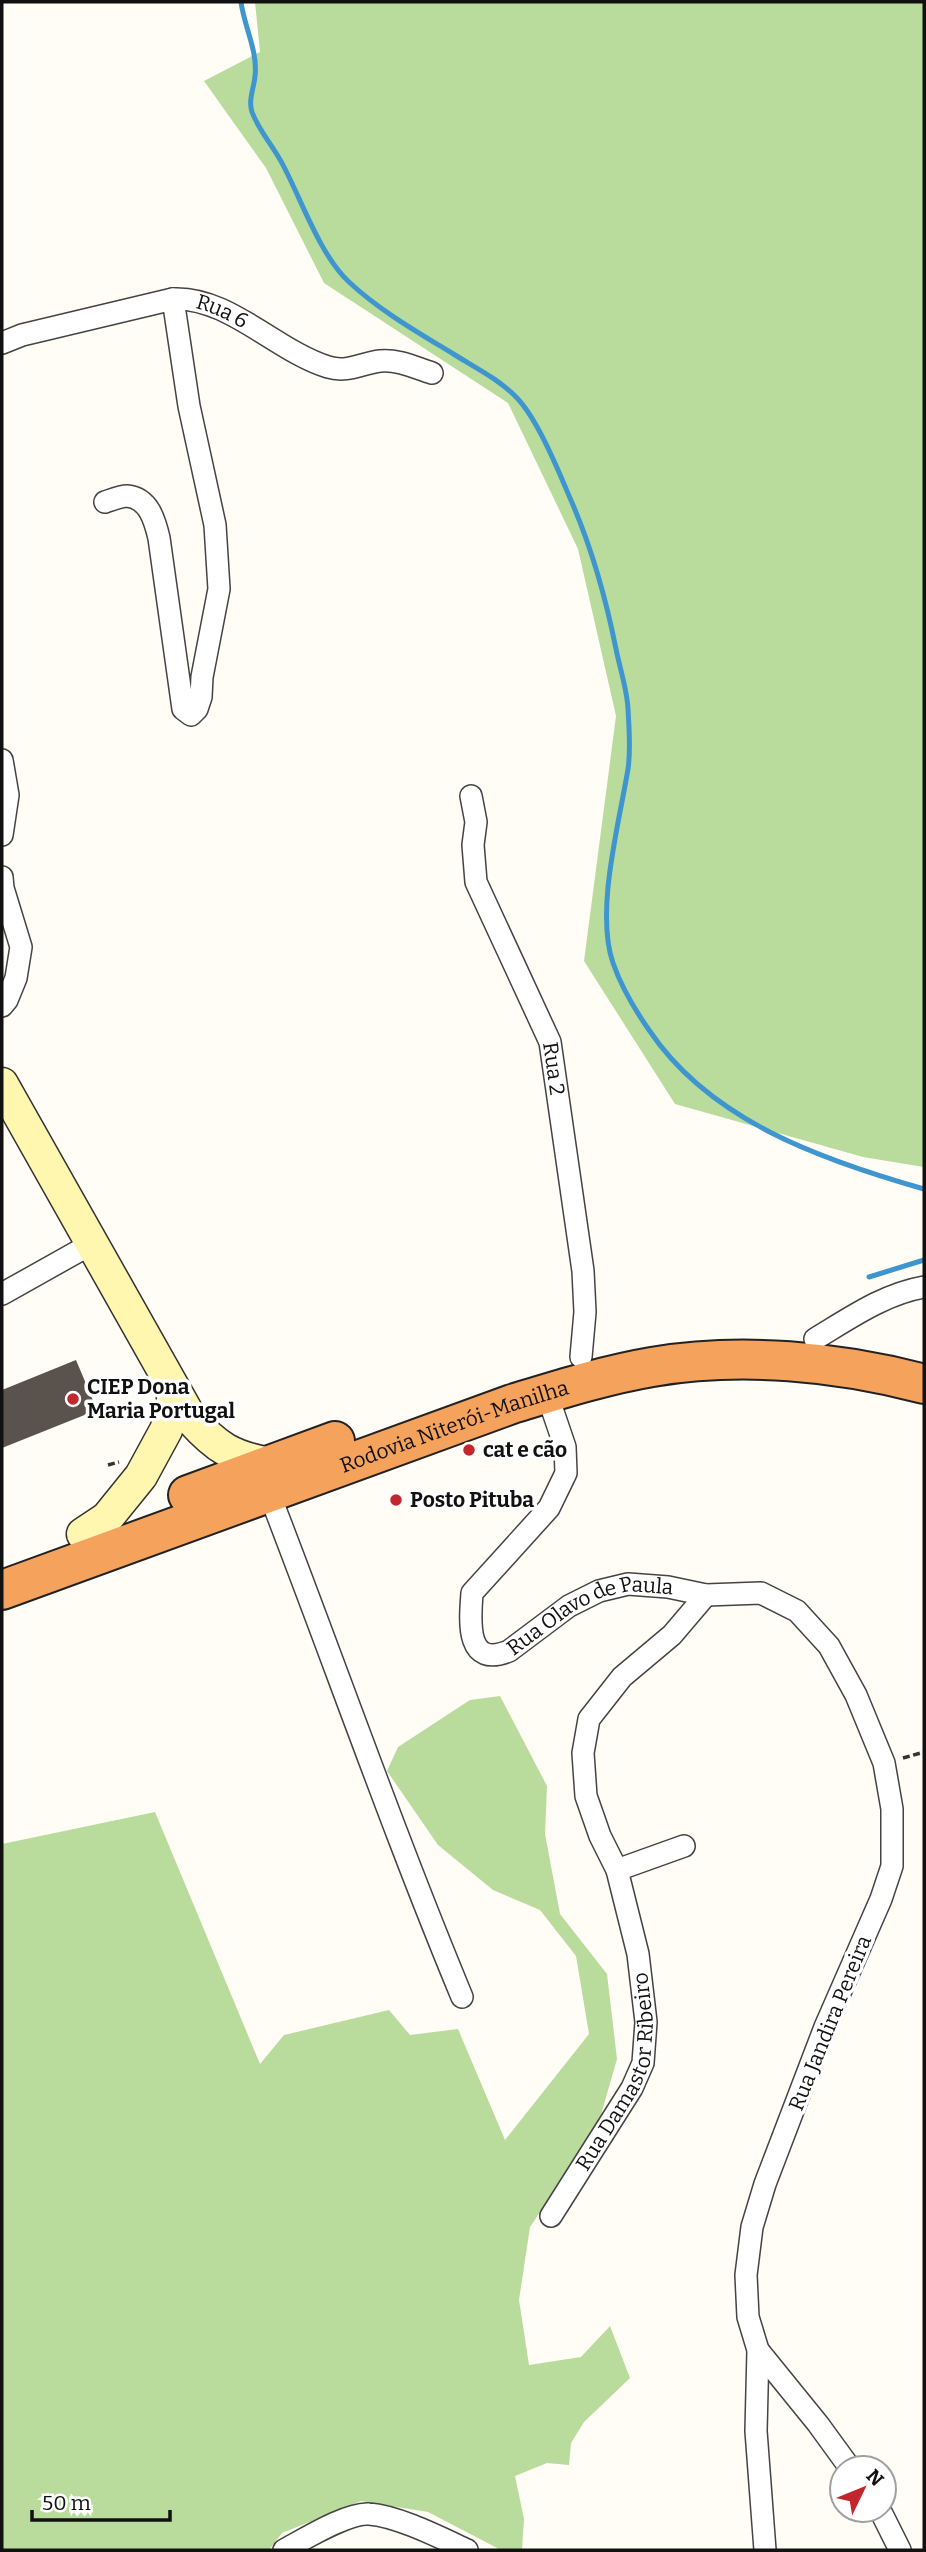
<svg xmlns="http://www.w3.org/2000/svg" width="926" height="2552" font-family="Bitter,serif">
	<style>
		.forest { fill: #b9dc9c }
		.lines { fill: none; stroke-linecap: round; stroke-linejoin: round }
		.stream { stroke: #3f96cf; stroke-width: 5 }
		.building { fill: #5a524d }
		.street-casing { stroke: #444; stroke-width: 24 }
		.secondary-casing { stroke: #333; stroke-width: 35 }
		.highway-casing { stroke: #222; stroke-width: 42 }
		.path { stroke: #333; stroke-width: 3.5; stroke-dasharray: 7 3.5; stroke-linecap: butt }
		.street { stroke: #fff; stroke-width: 21 }
		.secondary { stroke: #fff6b0; stroke-width: 32 }
		.highway { stroke: #f5a25d; stroke-width: 38 }
		.poi-dot { fill: #c4262e; stroke: #fff; stroke-width: 2.5 }
		.labels { text-anchor: middle; stroke-width: 7; stroke-linejoin: round; paint-order: stroke }
		.street-label { font-size: 21px; fill: #111; stroke: #fff }
		.poi-label { font-size: 21px; font-weight: bold; fill: #111; stroke: #fff; text-anchor: start }
	</style>
	<rect width="100%" height="100%" fill="#fffdf5"/>
	<g class="forest">
		<polygon points="255,2 924,2 924,1167 863,1157 675,1104 584,961 616,716 578,549 508,403 324,283 266,168 204,81 260,52"/>
		<polygon points="500,1696 547,1786 545,1834 560,1914 607,1974 617,2059 598,2125 530,2227 519,2300 529,2365 581,2357 610,2326 630,2378 584,2422 571,2443 569,2465 547,2463 515,2476 524,2519 522,2550 501,2550 428,2512 361,2501 282,2533 269,2550 2,2550 2,1844 155,1812 260,2064 284,2035 389,2010 410,2035 458,2029 505,2140 589,2034 576,1956 540,1910 493,1890 438,1845 387,1771 398,1747 470,1700"/>
	</g>
	<g class="lines">
		<g class="stream">
			<path d="M241 2C244 26 258 51 255 76 254 88 248 100 252 112 259 131 274 147 283 165 302 201 320 255 349 282 380 311 419 333 455 355 476 368 500 380 517 398 539 421 560 475 573 505 593 552 606 599 616 649 620 669 627 689 628 709 629 728 631 750 628 769 619 824 595 911 613 963 621 986 635 1010 649 1030 710 1121 822 1160 924 1189"/>
			<polyline points="869,1277 924,1260"/>
		</g>
	</g>
	<polygon class="building" points="76,1360 97,1410 2,1448 2,1390"/>
	<g class="lines">
		<defs>
			<g id="street">
				<path id="s1" d="M2 343 22 335 173 299C228 296 276 351 328 367 348 373 362 363 380 361 398 359 416 368 432 373"/>
				<path d="M105 502C111 500 121 496 127 496 149 498 155 521 159 538L183 709 191 715 197 709 201 697 202 677 219 589 215 525 189 406 173 299"/>
				<polyline points="2,760 8,795 2,835"/>
				<path id="s2" d="M471 796 476 822 473 845 476 882 550 1042 583 1271 585 1312 581 1357"/>
				<polyline points="2,877 3,888 21,947 16,978 7,1000 2,1006"/>
				<polyline points="2,1294 93,1243"/>
				<path d="M815 1339C850 1318 884 1294 924 1287"/>
				<path id="s3" d="M547 1394 565 1447 566 1473 549 1508 472 1593C470 1620 465 1669 509 1651L569 1606 599 1591 628 1584 668 1587 706 1595 761 1593 797 1611 829 1646 856 1695 884 1763 892 1809V1866L881 1899 825 2027 765 2184 752 2227 746 2275 748 2317 758 2350 756 2431 765 2550"/>
				<path d="M269 1493C334 1661 393 1831 462 1997"/>
				<polyline points="617,1870 684,1846"/>
				<path id="s4" d="M551 2216 632 2088 643 2063 646 2022 638 1954 617 1870 600 1836 586 1796 583 1753 589 1719 622 1677 672 1635 706 1595"/>
				<polyline points="758,2350 818,2424 850,2468"/>
				<polyline points="880,2510 900,2550"/>
				<path d="M284 2550C303 2540 348 2512 369 2514 398 2516 441 2538 467 2550"/>
			</g>
			<g id="secondary">
				<path d="M2 1084 191 1419C217 1448 232 1457 270 1464"/>
				<polyline points="83,1534 107,1518 141,1476 166,1430 173,1410 173,1390"/>
			</g>
			<g id="highway">
				<polyline points="188,1495 335,1441"/>
				<path id="s5" d="M2 1590 512 1404C558 1390 605 1375 652 1367 741 1352 838 1361 924 1384"/>
			</g>
		</defs>
		<use href="#street" class="street-casing"/>
		<use href="#secondary" class="secondary-casing"/>
		<use href="#highway" class="highway-casing"/>
		<g class="path">
			<polyline points="108,1465 119,1462"/>
			<polyline points="903,1758 924,1752"/>
		</g>
		<use href="#street" class="street"/>
		<use href="#secondary" class="secondary"/>
		<use href="#highway" class="highway"/>
	</g>
	<g class="poi-dot">
		<circle cx="73" cy="1399" r="7"/>
		<circle cx="469" cy="1450" r="7"/>
		<circle cx="396" cy="1500" r="7"/>
	</g>
	<g class="labels">
		<g class="street-label">
			<text dy="7" stroke="none"><textPath href="#s1" startOffset="228">Rua 6</textPath></text>
			<text dy="7" stroke="none"><textPath href="#s2" startOffset="290">Rua 2</textPath></text>
			<text dy="7" stroke="none"><textPath href="#s5" startOffset="481">Rodovia Niterói-Manilha</textPath></text>
			<text dy="7" stroke="none"><textPath href="#s3" startOffset="418">Rua Olavo de Paula</textPath></text>
			<text transform="translate(830 2023) rotate(-68)" y="7">Rua Jandira Pereira</text>
			<text dy="7" stroke="none"><textPath href="#s4" startOffset="163">Rua Damastor Ribeiro</textPath></text>
		</g>
		<g class="poi-label">
			<text x="87" y="1394">CIEP Dona<tspan x="87" dy="24">Maria Portugal</tspan></text>
			<text x="483" y="1457">cat e cão</text>
			<text x="410" y="1507">Posto Pituba</text>
		</g>
	</g>
	<rect width="926" height="2552" fill="none" stroke="#111111" stroke-width="7"/>
	<g transform="translate(863 2489) rotate(47)"><circle r="33" fill="#ffffff" stroke="#a0a0a0" stroke-width="2"/>
	<path d="M0-5L12 26L0 18L-12 26Z" fill="#c4262e"/>
	<text y="-10" font-size="19" font-weight="bold" text-anchor="middle" fill="#111111">N</text>
	</g>
	<path d="M32 2510v10h138v-10" fill="none" stroke="#111111" stroke-width="3.5"/>
	<text x="42" y="2510" font-size="21" fill="#111111" stroke="#ffffff" stroke-width="5" paint-order="stroke">50 m</text>
</svg>
